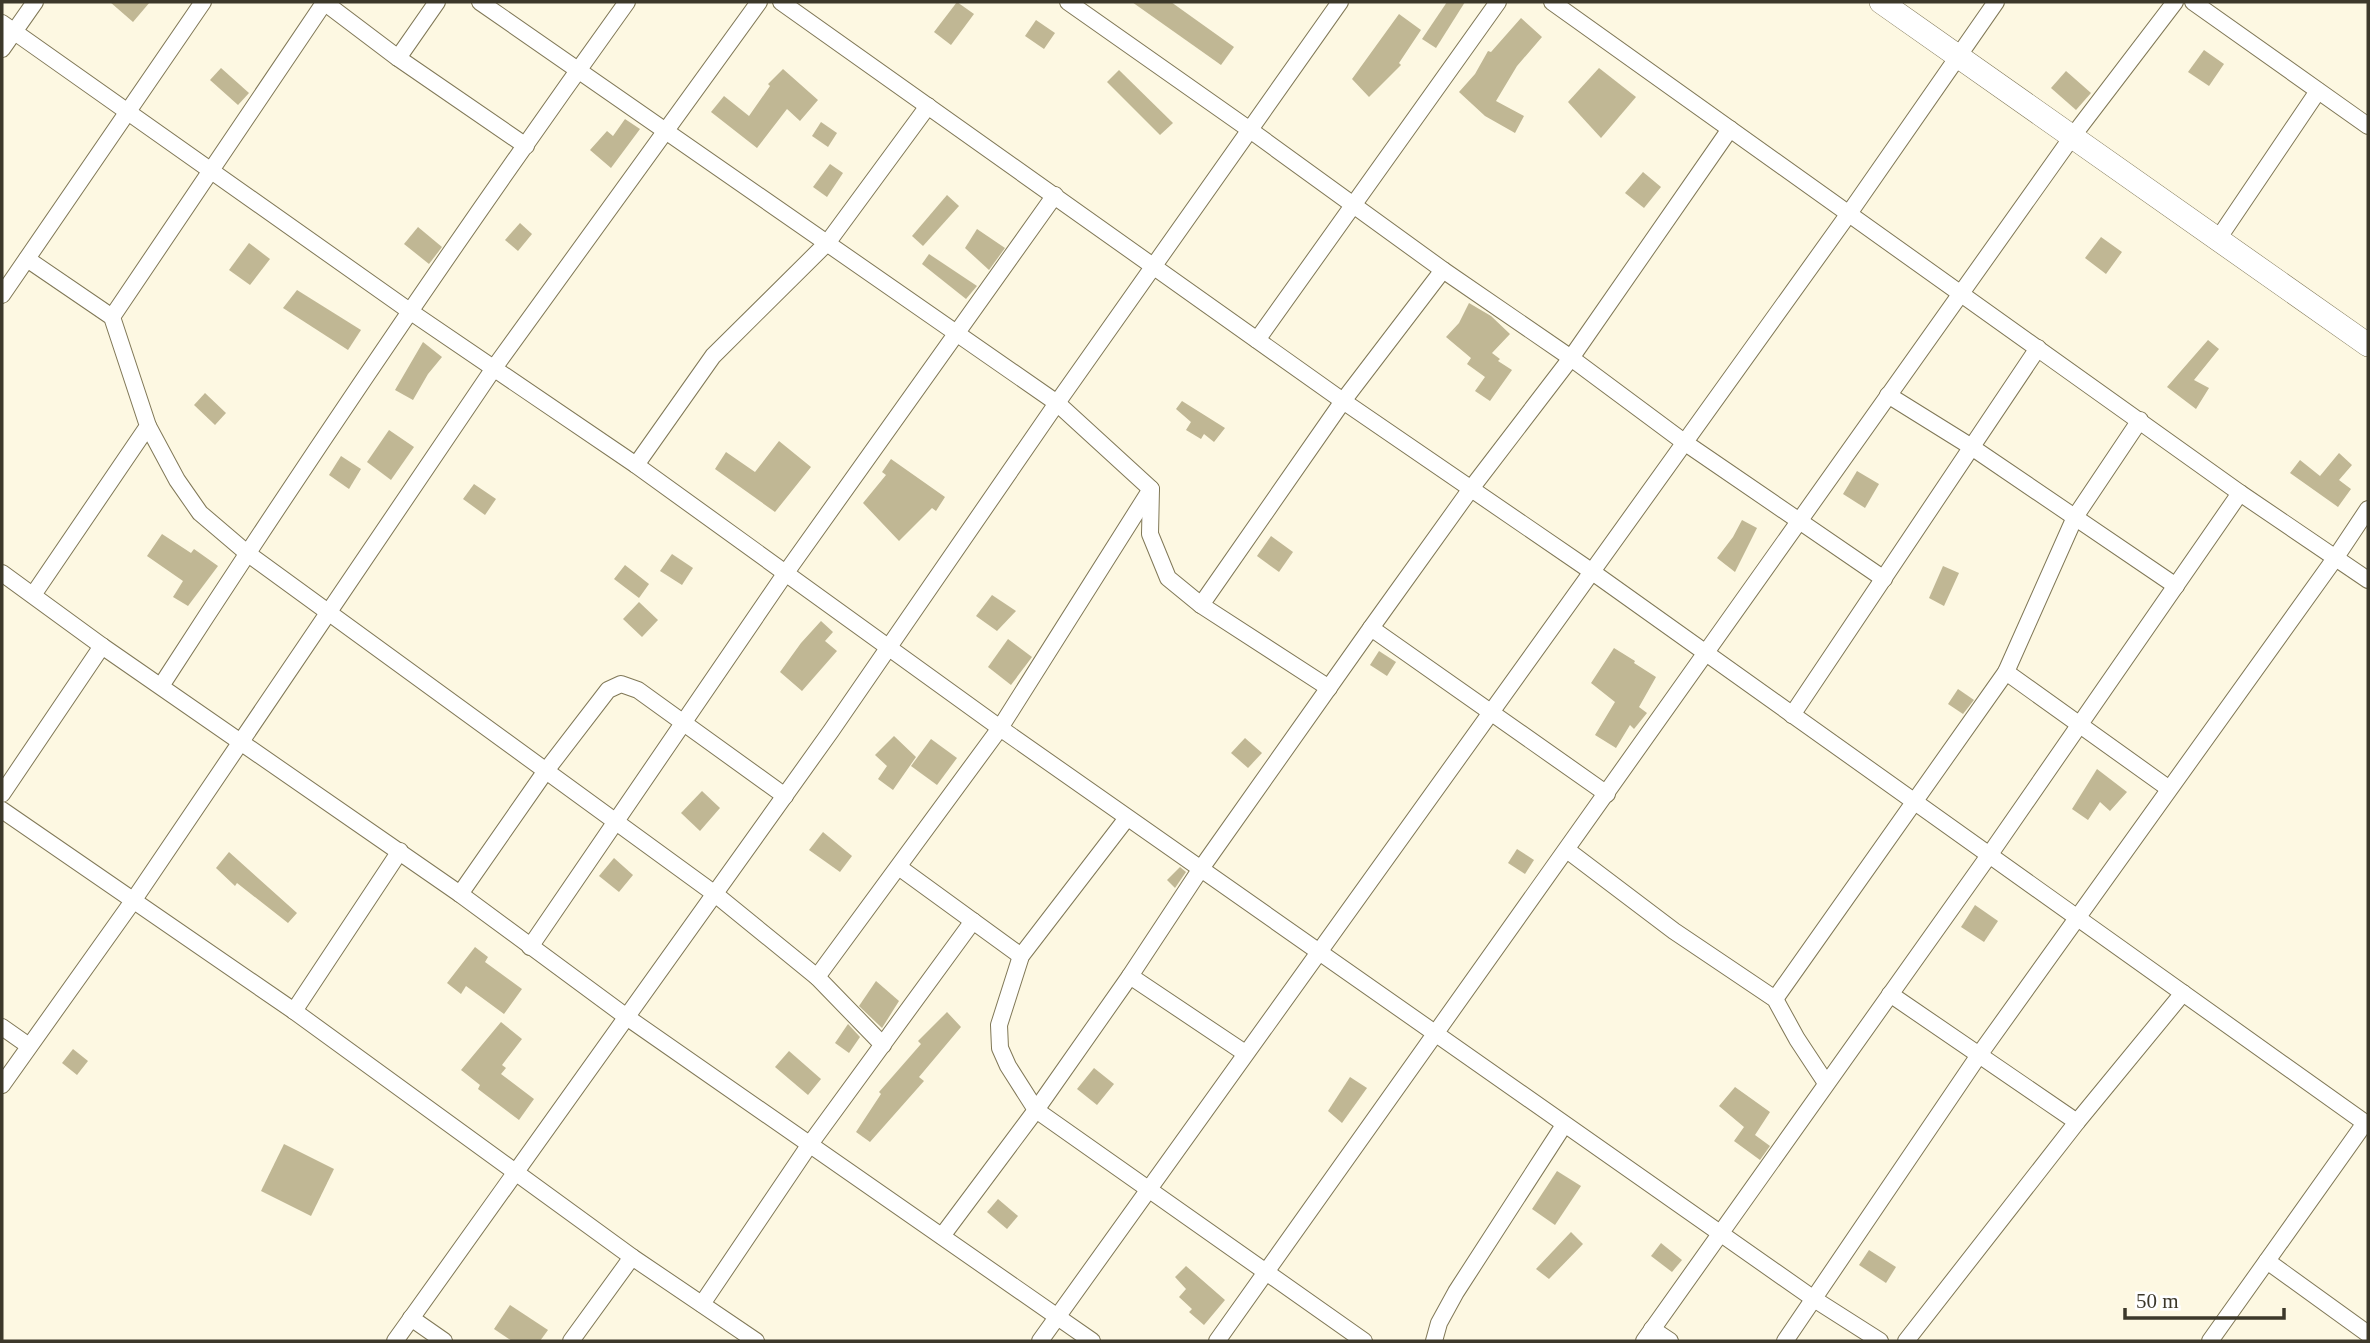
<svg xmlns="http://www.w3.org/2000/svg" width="2370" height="1343" font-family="'Times New Roman',serif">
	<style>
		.building { fill: #c0b794 }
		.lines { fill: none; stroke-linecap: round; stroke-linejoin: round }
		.street-casing { stroke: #807857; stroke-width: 18 }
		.secondary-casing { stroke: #807857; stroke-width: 24 }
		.street { stroke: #fff; stroke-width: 16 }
		.secondary { stroke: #fff; stroke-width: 23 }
	</style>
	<rect width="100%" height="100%" fill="#fdf8e2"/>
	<g class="building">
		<polygon points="110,2 150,2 133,22"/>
		<polygon points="957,2 974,14 951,45 934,32"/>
		<polygon points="1132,2 1171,2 1234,47 1221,65"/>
		<polygon points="1447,2 1465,2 1436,48 1422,39"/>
		<polygon points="1399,14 1421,30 1399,63 1401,65 1369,97 1352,79"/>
		<polygon points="1521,18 1542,37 1517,66 1496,101 1524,116 1515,133 1485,116 1459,92 1475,74 1488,51 1491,52"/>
		<polygon points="1036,20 1055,33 1044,49 1025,36"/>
		<polygon points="2204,50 2224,64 2209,86 2188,72"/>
		<polygon points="221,68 249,93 238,105 210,80"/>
		<polygon points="1599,68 1636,97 1601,138 1568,102"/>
		<polygon points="783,69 818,100 800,121 787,109 757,148 711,112 724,96 749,116 770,86 768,84"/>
		<polygon points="1119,70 1173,123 1160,135 1107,82"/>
		<polygon points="2066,71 2091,93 2076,110 2051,88"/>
		<polygon points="625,119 640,129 611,168 590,150 607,131 613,136"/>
		<polygon points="821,122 837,133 828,147 812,136"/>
		<polygon points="830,164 843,173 827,197 813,187"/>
		<polygon points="1643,172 1661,187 1644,208 1625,193"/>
		<polygon points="947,195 959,206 923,246 912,236"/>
		<polygon points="520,223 532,234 518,251 505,240"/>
		<polygon points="418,227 442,247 429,264 404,244"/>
		<polygon points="977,229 1005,248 989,270 965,248"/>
		<polygon points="2101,237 2122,252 2106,274 2085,258"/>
		<polygon points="249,243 270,259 250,285 229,270"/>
		<polygon points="929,254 977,286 966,299 922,264"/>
		<polygon points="297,290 361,330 348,350 283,308"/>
		<polygon points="1469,303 1491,316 1510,334 1492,353 1500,359 1498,361 1512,370 1490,401 1475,391 1485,377 1467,364 1471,358 1446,337 1459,323"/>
		<polygon points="2208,340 2219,349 2194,380 2209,388 2196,409 2167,387"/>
		<polygon points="423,342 442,357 428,374 413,400 395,390"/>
		<polygon points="205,393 226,413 215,425 194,405"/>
		<polygon points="1182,401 1225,428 1214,442 1204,434 1201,439 1186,430 1191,422 1176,409"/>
		<polygon points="389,430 414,447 391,480 367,462"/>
		<polygon points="779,441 811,467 775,512 715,469 726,452 755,472"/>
		<polygon points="2339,453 2352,465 2339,480 2351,489 2338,507 2290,473 2300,460 2320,476"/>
		<polygon points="341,456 361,469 349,489 329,475"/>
		<polygon points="891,459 945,497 936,511 932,508 899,541 863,503 886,475 882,472"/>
		<polygon points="1857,471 1879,484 1865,508 1843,494"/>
		<polygon points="474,484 496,499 485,515 463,499"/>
		<polygon points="1742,520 1757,528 1735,572 1717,558 1733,537"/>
		<polygon points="162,534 191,553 194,549 218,566 188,606 173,597 183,581 147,556"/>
		<polygon points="1271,536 1293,552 1279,572 1257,556"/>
		<polygon points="672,554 693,568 682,585 660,571"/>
		<polygon points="625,565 649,584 639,598 614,579"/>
		<polygon points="1943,566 1959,573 1944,606 1929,598"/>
		<polygon points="992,595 1016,611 997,631 976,616"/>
		<polygon points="639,602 658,620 642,637 623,619"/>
		<polygon points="821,621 833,632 825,641 837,651 802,691 780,672 801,643"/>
		<polygon points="1008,639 1032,657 1011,685 988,667"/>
		<polygon points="1614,648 1635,661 1634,663 1656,677 1639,707 1647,713 1634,729 1630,725 1616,748 1595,735 1615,702 1591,683"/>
		<polygon points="1379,651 1396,662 1387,676 1370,665"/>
		<polygon points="1958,689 1974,700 1963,714 1948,704"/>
		<polygon points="894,736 916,757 893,790 878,779 887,766 875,755"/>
		<polygon points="1245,738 1262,753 1248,768 1231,753"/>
		<polygon points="931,739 957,758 937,785 911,766"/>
		<polygon points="2097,769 2127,792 2110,811 2100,802 2088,820 2072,809"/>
		<polygon points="702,791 720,808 700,831 681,813"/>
		<polygon points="823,832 852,856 840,872 809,850"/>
		<polygon points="1517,849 1534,860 1525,874 1508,863"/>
		<polygon points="229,852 297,913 288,923 237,883 235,886 216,868"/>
		<polygon points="614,858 633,875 619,892 599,876"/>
		<polygon points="1180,867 1186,872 1175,888 1167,880"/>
		<polygon points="1975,905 1998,921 1984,942 1961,927"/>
		<polygon points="475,947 488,957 485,962 522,989 504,1014 466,986 461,994 447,983"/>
		<polygon points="876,981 899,1001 882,1028 859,1006"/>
		<polygon points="947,1012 961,1027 919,1077 924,1081 870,1142 856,1132 881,1094 879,1092 921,1044 918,1041"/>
		<polygon points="501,1022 522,1039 502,1065 506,1068 501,1074 534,1099 519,1120 478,1089 480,1085 461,1070"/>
		<polygon points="848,1024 860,1037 849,1053 835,1043"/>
		<polygon points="73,1049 88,1061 77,1075 62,1063"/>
		<polygon points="789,1051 821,1079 808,1095 775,1067"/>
		<polygon points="1094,1068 1114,1084 1097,1105 1077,1089"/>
		<polygon points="1350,1077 1367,1088 1342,1123 1328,1111"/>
		<polygon points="1735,1087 1770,1112 1755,1135 1770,1146 1760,1160 1734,1141 1744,1127 1719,1106"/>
		<polygon points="284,1144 334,1169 311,1216 261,1191"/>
		<polygon points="1557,1171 1581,1186 1555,1225 1532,1209"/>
		<polygon points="998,1199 1018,1216 1007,1229 987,1212"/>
		<polygon points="1571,1232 1583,1244 1549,1279 1536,1269"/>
		<polygon points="1661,1243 1682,1260 1672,1272 1651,1256"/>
		<polygon points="1869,1250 1896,1267 1886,1283 1859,1265"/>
		<polygon points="1186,1266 1225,1300 1204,1325 1189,1312 1192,1309 1179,1297 1186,1289 1175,1277"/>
		<polygon points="510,1305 548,1330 540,1341 512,1341 494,1329"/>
	</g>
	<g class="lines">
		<defs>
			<g id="street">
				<polyline points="324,2 398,58 526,146"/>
				<polyline points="480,2 1057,403 1151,489 1150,534 1168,578 1201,605 1329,688"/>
				<polyline points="781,2 1343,401 1591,571 2368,1125"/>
				<polyline points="1068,2 1250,130 1443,270 1571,358 1684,442 1884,579"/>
				<polyline points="1552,2 2240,493 2368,580"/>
				<polyline points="2193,2 2368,126"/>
				<polyline points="2,23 411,312 636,465 1000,728 1814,1299 1880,1341"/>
				<polyline points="2,49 35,2"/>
				<polyline points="398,58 437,2"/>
				<polyline points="2218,239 2318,91"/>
				<polyline points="27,259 112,317 148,426 33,595"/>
				<polyline points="2,295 203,2"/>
				<polyline points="112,317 324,3"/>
				<polyline points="1257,340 1498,2"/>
				<polyline points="1888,395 1970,446 2176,586"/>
				<polyline points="148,426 177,480 200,513 247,553 715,894 817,977 883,1045"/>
				<polyline points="636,465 713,356 828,242 928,106"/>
				<polyline points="2,573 102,646 460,894 628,1018 1092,1341"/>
				<polyline points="1201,605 1343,401 1443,270"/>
				<polyline points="1371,628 1607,794"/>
				<polyline points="2006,672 2168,788"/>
				<path d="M161 686C311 454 466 226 627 2"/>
				<polyline points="1792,715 2038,348"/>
				<polyline points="2,794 102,646"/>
				<polyline points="2,810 294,1011 632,1257 756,1341"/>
				<polyline points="1127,818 1021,956 999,1025 1000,1048 1008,1066 1036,1110 1364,1341"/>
				<polyline points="1567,850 1674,931 1775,999 1797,1039 1826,1083"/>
				<polyline points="900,868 1021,956"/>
				<polyline points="460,894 545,772 608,690 621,684 638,690 785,796"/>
				<polyline points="530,947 785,574 1055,195"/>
				<polyline points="1130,976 1245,1053"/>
				<polyline points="817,977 1000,728 1151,489"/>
				<polyline points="1890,994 2077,1122"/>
				<polyline points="1775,999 2006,672 2075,517 2140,420"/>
				<polyline points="294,1011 400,851"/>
				<polyline points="2,1027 29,1046"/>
				<polyline points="2,1085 133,901 494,368 759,2"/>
				<polyline points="942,1236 1036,1110 1130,976 1200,870 1371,628 1470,490 1571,358 1730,129"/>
				<polyline points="2267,1261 2368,1334"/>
				<polyline points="702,1304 810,1144 973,921"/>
				<polyline points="411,1318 444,1341"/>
				<polyline points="1652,1329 1670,1341"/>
				<polyline points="395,1341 831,731 1057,403 1340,2"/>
				<polyline points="571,1341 632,1257"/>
				<polyline points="1040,1341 1850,212 1996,2"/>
				<polyline points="1217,1341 2072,137 2175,2"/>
				<polyline points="1434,1341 1439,1323 1456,1292 1564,1125"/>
				<polyline points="1644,1341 1990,854 2240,493"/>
				<polyline points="1785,1341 1979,1055 2336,557 2368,509"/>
				<polyline points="1906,1341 2077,1122 2183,993"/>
				<polyline points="2210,1341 2365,1123"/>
			</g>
			<polyline id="secondary" points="1881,2 2368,345"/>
		</defs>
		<use href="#street" class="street-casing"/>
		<use href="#secondary" class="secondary-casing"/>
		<use href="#street" class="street"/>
		<use href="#secondary" class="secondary"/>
	</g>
	<rect width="2370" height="1343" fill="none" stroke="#3c382a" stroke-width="7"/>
	<path d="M2125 1308v10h159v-10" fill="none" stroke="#3c382a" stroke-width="3.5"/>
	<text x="2136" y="1308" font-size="21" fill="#3c382a" stroke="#ffffff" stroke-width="5" paint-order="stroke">50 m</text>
</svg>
